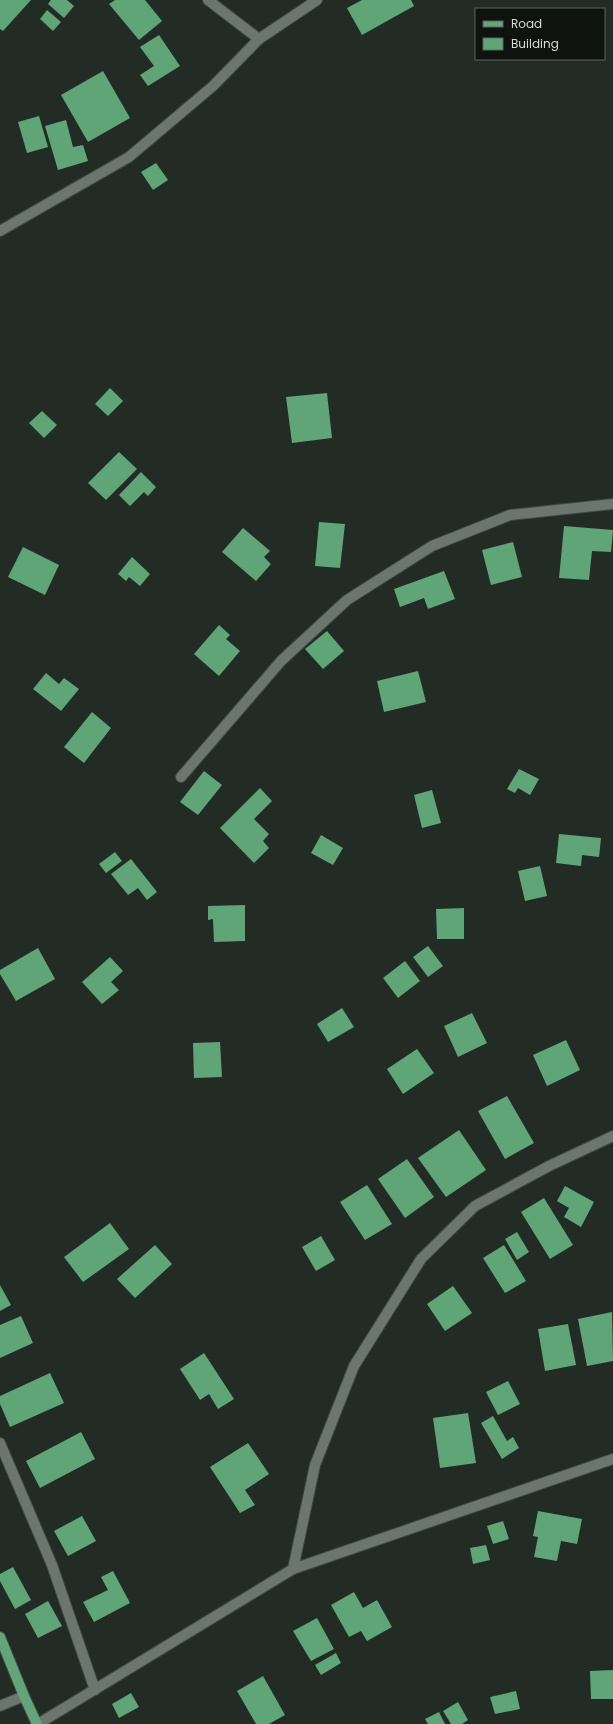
<svg xmlns="http://www.w3.org/2000/svg" width="613" height="1724" font-family="Poppins,sans-serif">
	<style>
		.building { fill: #60a577 }
		.lines { fill: none; stroke-linecap: round; stroke-linejoin: round }
		.lane-casing { stroke: #404842; stroke-width: 12 }
		.street-casing { stroke: #404842; stroke-width: 12 }
		.primary-casing { stroke: #404842; stroke-width: 12 }
		.lane { stroke: #6b776e; stroke-width: 10 }
		.street { stroke: #6b776e; stroke-width: 10 }
		.primary { stroke: #63a47a; stroke-width: 10 }
	</style>
	<rect width="100%" height="100%" fill="#222c24"/>
	<g class="building">
		<polygon points="0,0 31,0 3,31 0,29"/>
		<polygon points="51,0 67,0 74,6 64,18 48,4"/>
		<polygon points="115,0 145,0 162,21 139,40 109,4"/>
		<polygon points="362,0 411,0 414,6 362,35 347,8"/>
		<polygon points="47,10 61,22 53,31 40,19"/>
		<polygon points="159,35 180,66 148,86 140,75 154,66 140,47"/>
		<polygon points="103,71 130,118 88,142 61,95"/>
		<polygon points="39,116 48,147 27,153 18,122"/>
		<polygon points="66,120 73,147 83,145 88,161 58,170 45,126"/>
		<polygon points="156,163 168,180 153,190 141,172"/>
		<polygon points="110,388 123,401 108,416 95,404"/>
		<polygon points="327,393 332,438 292,443 286,397"/>
		<polygon points="42,411 57,425 44,438 29,423"/>
		<polygon points="119,452 137,469 106,500 88,483"/>
		<polygon points="141,472 156,487 148,496 144,492 130,506 119,495"/>
		<polygon points="319,522 345,524 340,568 315,566"/>
		<polygon points="564,526 613,530 611,552 592,551 589,580 559,578"/>
		<polygon points="243,528 270,551 264,557 271,564 256,581 222,552"/>
		<polygon points="513,542 522,577 491,585 482,550"/>
		<polygon points="23,547 59,565 45,595 8,577"/>
		<polygon points="132,557 150,574 140,586 129,577 126,581 118,574"/>
		<polygon points="444,571 455,599 428,609 424,598 400,607 394,589"/>
		<polygon points="219,625 230,635 226,639 240,651 219,676 194,654"/>
		<polygon points="327,631 344,651 323,669 305,649"/>
		<polygon points="418,671 426,702 384,712 377,681"/>
		<polygon points="46,673 59,684 64,678 79,689 61,711 33,689"/>
		<polygon points="92,712 111,728 84,763 64,747"/>
		<polygon points="519,769 539,779 530,795 518,788 515,793 507,789"/>
		<polygon points="204,771 222,785 198,815 180,802"/>
		<polygon points="260,788 272,801 254,819 269,834 263,841 269,848 254,863 220,828"/>
		<polygon points="432,790 441,823 422,828 414,795"/>
		<polygon points="559,834 601,838 599,857 582,855 581,866 556,863"/>
		<polygon points="321,835 343,848 333,865 311,853"/>
		<polygon points="115,852 122,861 106,873 99,864"/>
		<polygon points="131,859 157,892 147,900 138,888 128,895 111,874"/>
		<polygon points="540,866 547,896 525,901 518,871"/>
		<polygon points="245,905 245,941 214,942 213,919 208,920 208,906"/>
		<polygon points="464,908 464,939 437,939 436,909"/>
		<polygon points="428,946 443,966 428,977 413,957"/>
		<polygon points="38,948 55,979 16,1001 0,974 0,970"/>
		<polygon points="110,957 123,971 111,982 119,990 102,1004 82,982"/>
		<polygon points="405,961 420,981 398,998 383,978"/>
		<polygon points="342,1008 354,1027 328,1042 317,1024"/>
		<polygon points="472,1013 487,1043 458,1057 444,1026"/>
		<polygon points="566,1040 580,1070 547,1086 533,1055"/>
		<polygon points="220,1042 222,1077 194,1078 193,1043"/>
		<polygon points="417,1049 434,1073 403,1094 387,1069"/>
		<polygon points="507,1096 534,1143 505,1159 478,1111"/>
		<polygon points="459,1130 486,1170 446,1197 418,1158"/>
		<polygon points="407,1159 434,1197 405,1218 378,1179"/>
		<polygon points="367,1185 392,1224 365,1240 340,1202"/>
		<polygon points="565,1186 594,1202 581,1227 564,1217 569,1208 557,1201"/>
		<polygon points="544,1198 573,1245 550,1259 521,1212"/>
		<polygon points="110,1223 129,1249 83,1282 64,1257"/>
		<polygon points="517,1232 529,1252 517,1260 505,1239"/>
		<polygon points="321,1236 335,1260 316,1271 302,1247"/>
		<polygon points="155,1245 172,1264 135,1298 117,1279"/>
		<polygon points="504,1245 526,1281 505,1293 483,1258"/>
		<polygon points="0,1285 11,1305 0,1311"/>
		<polygon points="453,1286 472,1313 445,1331 427,1304"/>
		<polygon points="612,1312 613,1361 587,1366 578,1319"/>
		<polygon points="21,1316 33,1343 0,1358 0,1325"/>
		<polygon points="568,1324 576,1365 545,1371 538,1329"/>
		<polygon points="204,1353 234,1399 218,1409 209,1394 200,1400 180,1369"/>
		<polygon points="50,1373 64,1403 10,1427 0,1404 0,1396"/>
		<polygon points="508,1381 520,1404 498,1415 486,1392"/>
		<polygon points="468,1413 476,1463 440,1468 433,1418"/>
		<polygon points="493,1416 507,1441 513,1437 519,1448 502,1459 481,1423"/>
		<polygon points="81,1432 95,1459 40,1488 26,1461"/>
		<polygon points="248,1443 269,1474 245,1490 255,1505 240,1513 210,1467"/>
		<polygon points="538,1511 582,1519 577,1544 561,1541 557,1561 534,1557 538,1537 533,1536"/>
		<polygon points="82,1516 96,1541 68,1556 54,1531"/>
		<polygon points="503,1521 509,1539 493,1544 487,1526"/>
		<polygon points="486,1545 490,1560 473,1564 470,1548"/>
		<polygon points="13,1567 31,1600 15,1609 0,1581 0,1574"/>
		<polygon points="113,1571 130,1603 94,1622 83,1602 108,1590 101,1577"/>
		<polygon points="354,1592 363,1608 377,1600 392,1627 367,1641 361,1631 349,1637 331,1605"/>
		<polygon points="48,1601 62,1626 38,1638 25,1614"/>
		<polygon points="317,1618 334,1649 311,1661 293,1631"/>
		<polygon points="336,1653 341,1663 321,1675 315,1665"/>
		<polygon points="613,1670 613,1699 591,1699 590,1671"/>
		<polygon points="263,1676 285,1715 269,1724 256,1724 237,1691"/>
		<polygon points="516,1691 520,1709 495,1714 490,1697"/>
		<polygon points="131,1693 139,1707 119,1718 112,1704"/>
		<polygon points="458,1702 468,1720 462,1724 451,1724 443,1711"/>
		<polygon points="439,1712 445,1724 428,1724 425,1719"/>
	</g>
	<g class="lines">
		<defs>
			<polyline id="lane" points="0,1443 52,1565 95,1690"/>
			<g id="street">
				<polyline points="208,0 259,39"/>
				<polyline points="0,231 129,157 213,86 259,39 317,0"/>
				<polyline points="181,777 281,661 347,600 432,546 510,515 613,504"/>
				<polyline points="293,1569 315,1465 354,1366 421,1259 475,1206 549,1166 613,1136"/>
				<polyline points="0,1706 24,1696"/>
				<polyline points="38,1724 293,1569 613,1459"/>
			</g>
			<polyline id="primary" points="0,1637 24,1696 37,1724"/>
		</defs>
		<use href="#lane" class="lane-casing"/>
		<use href="#street" class="street-casing"/>
		<use href="#primary" class="primary-casing"/>
		<use href="#lane" class="lane"/>
		<use href="#street" class="street"/>
		<use href="#primary" class="primary"/>
	</g>
	<rect x="475" y="8" width="130" height="52" fill="#0e1310" stroke="#5e6360"/>
	<rect x="483" y="21" width="20" height="6" fill="#63a47a" stroke="#5e6360"/>
	<text x="511" y="28" font-size="12" fill="#d5dcd7">Road</text>
	<rect x="483" y="38" width="20" height="12" fill="#60a577" stroke="#5e6360"/>
	<text x="511" y="48" font-size="12" fill="#d5dcd7">Building</text>
</svg>
